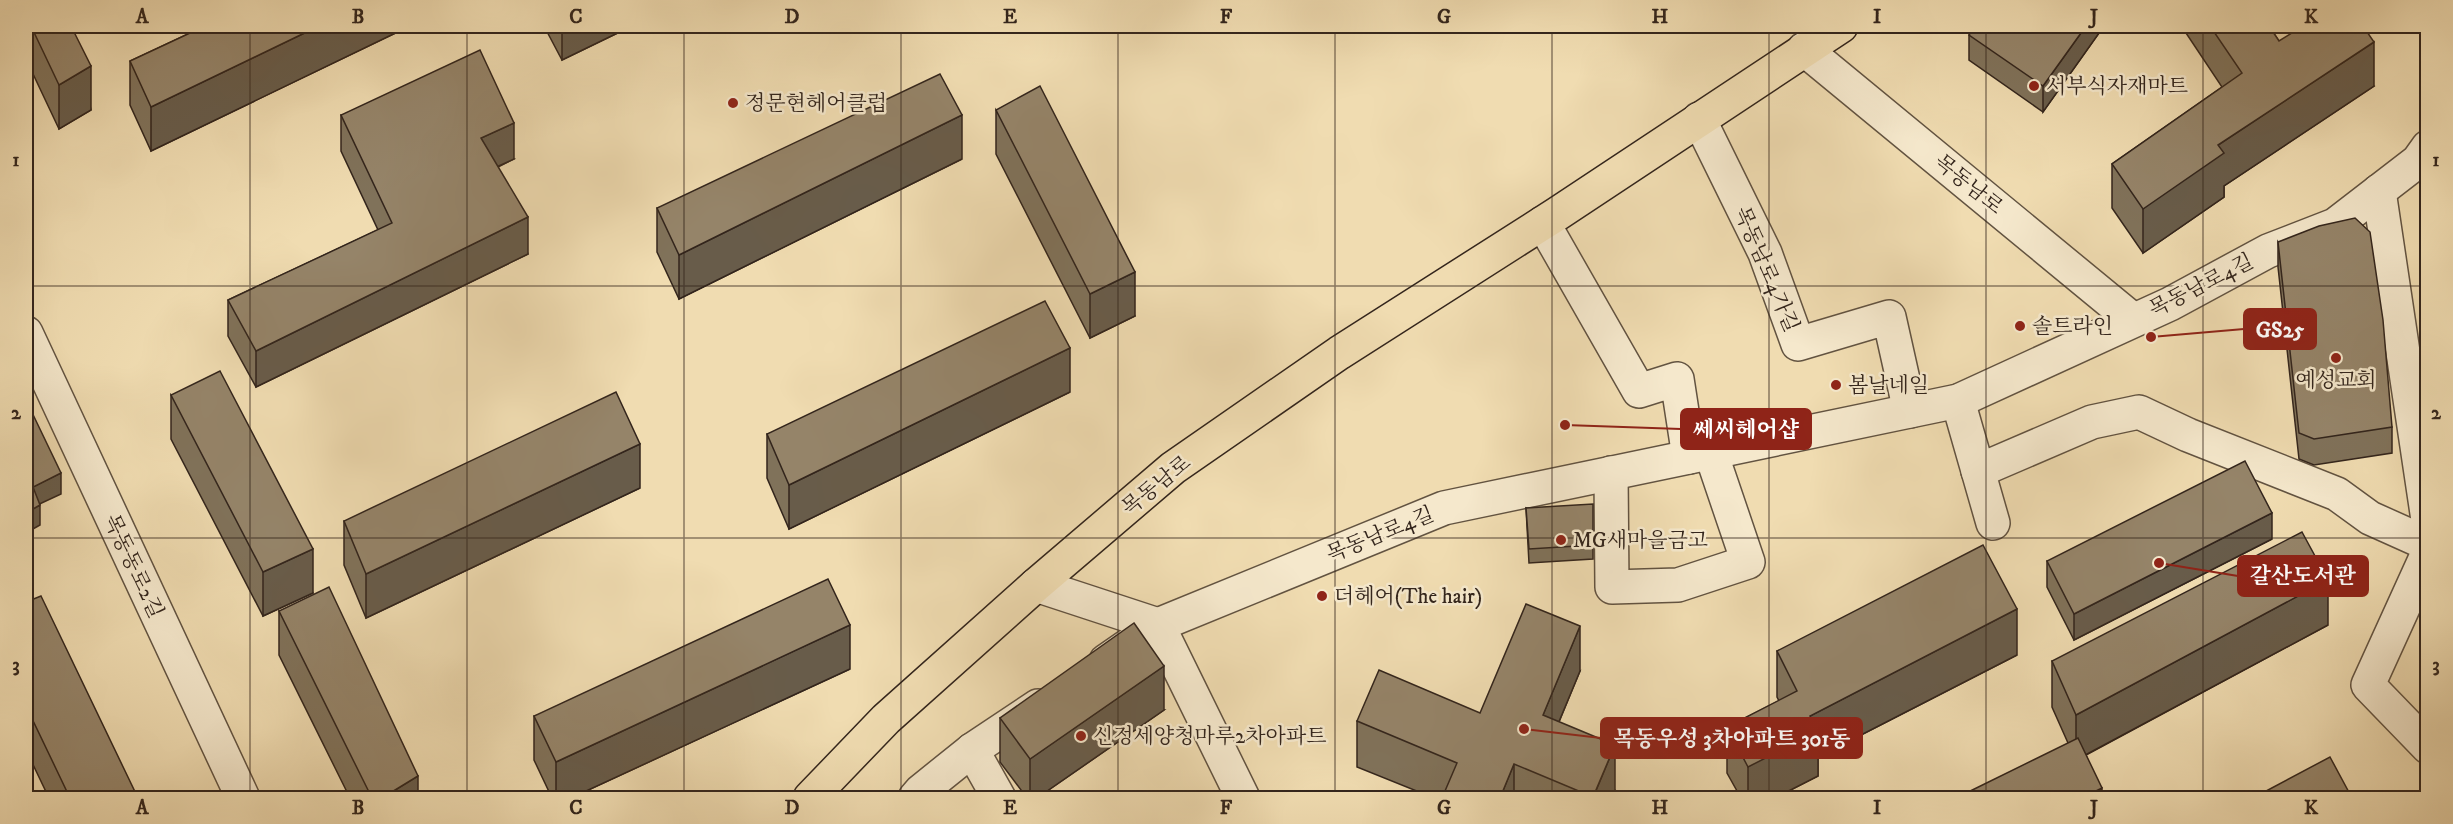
<svg xmlns="http://www.w3.org/2000/svg" width="2453" height="824" font-family="'IM FELL DW Pica','Noto Serif KR',serif">
	<style>
		.lines { fill: none; stroke-linecap: round; stroke-linejoin: round }
		.minor-casing { stroke: #625341; stroke-width: 36 }
		.major-casing { stroke: #33251c; stroke-width: 36 }
		.minor { stroke: #f5e8cc; stroke-width: 33 }
		.major { stroke: #f0dcb1; stroke-width: 33 }
		.wall { fill: #80725a; stroke: #33251c; stroke-width: 1.5 }
		.shaded-wall { fill: #685c4a; stroke: #33251c; stroke-width: 1.5 }
		.building { fill: #958469; stroke: #33251c; stroke-width: 1.5 }
		.grid { fill: none; stroke: #33251c; stroke-width: 1.5; stroke-opacity: 0.55 }
		.poi-dot { fill: #8f2418; stroke: #f5e8cc; stroke-width: 2 }
		.labels { text-anchor: middle; stroke-width: 5; stroke-linejoin: round; paint-order: stroke }
		.poi-label { font-size: 21px; fill: #33251c; stroke: #f5e8cc; text-anchor: start }
		.street-label { font-size: 21px; fill: #33251c; stroke: #f5e8cc }
		.leader { fill: none; stroke: #8f2418; stroke-width: 2 }
		.callout-dot { fill: #8f2418; stroke: #f5e8cc; stroke-width: 2 }
		.callout { fill: #8f2418; stroke: #8f2418; stroke-width: 2 }
		.callout-label { font-size: 22px; text-anchor: middle; font-weight: bold; fill: #fff }
		.neatline { fill: none; stroke: #33251c; stroke-width: 2 }
		.grid-label { font-size: 20px; text-anchor: middle; font-weight: bold; fill: #33251c }
	</style>
	<rect width="100%" height="100%" fill="#f0dcb1"/>
	<filter id="stains"><feTurbulence type="fractalNoise" baseFrequency=".00333" numOctaves="4"/><feColorMatrix values="0 0 0 0 .2 0 0 0 0 .09 0 0 0 0 .02 0 0 0 .5 -.17"/></filter>
	<radialGradient id="worn" r=".72"><stop offset=".6" stop-color="#630" stop-opacity="0"/><stop offset="1" stop-color="#630" stop-opacity=".3"/></radialGradient>
	<g class="lines">
		<defs>
			<g id="minor">
				<polyline points="1804,49 2133,320"/>
				<polyline points="1699,119 1765,253 1798,344 1889,317 1910,411"/>
				<polyline points="2379,191 2428,520"/>
				<polyline points="1543,223 1639,391 1677,379 1689,457"/>
				<polyline points="26,333 243,798"/>
				<polyline points="1958,401 1993,523"/>
				<polyline points="1978,471 2092,422 2139,412 2188,435 2337,494 2370,518 2428,544"/>
				<polyline points="1611,473 1612,587 1678,585 1748,562 1711,453"/>
				<polyline points="2428,553 2368,685 2428,747"/>
				<polyline points="1036,585 1158,625 1243,798"/>
				<polyline points="1106,661 1158,625 1444,508 1958,401 2170,304 2268,251 2335,225 2418,161 2428,147"/>
				<polyline points="972,750 999,798"/>
				<polyline points="915,798 921,791 972,750 1038,706"/>
			</g>
			<polyline id="major" points="810,798 886,719 1036,585 1173,468 1339,353 1557,214 1841,26"/>
		</defs>
		<use href="#minor" class="minor-casing"/>
		<use href="#major" class="major-casing"/>
		<use href="#minor" class="minor"/>
		<use href="#major" class="major"/>
	</g>
	<g class="wall">
		<polygon points="26,26 71,26 91,110 59,129 26,59"/>
		<polygon points="205,26 410,26 151,151 130,105 130,61"/>
		<polygon points="544,26 632,26 562,60"/>
		<polygon points="1975,26 2104,26 2043,112 1969,60 1969,35"/>
		<polygon points="2186,26 2269,26 2279,41 2374,86 2224,186 2224,197 2143,253 2112,208 2112,164 2222,87 2186,33"/>
		<polygon points="996,110 1135,316 1090,338 996,154"/>
		<polygon points="341,115 514,159 498,167 528,254 256,387 228,336 228,300 378,230 341,151"/>
		<polygon points="962,159 679,299 657,252 657,208"/>
		<polygon points="2278,242 2392,427 2392,453 2314,465 2299,459 2278,267"/>
		<polygon points="1070,392 789,529 767,478 767,434"/>
		<polygon points="171,395 313,593 263,616 171,439"/>
		<polygon points="640,488 366,618 344,565 344,521"/>
		<polygon points="1526,508 1593,545 1593,559 1529,563"/>
		<polygon points="2272,539 2074,640 2047,587 2047,561"/>
		<polygon points="26,602 138,798 49,798 26,750"/>
		<polygon points="279,611 418,798 350,798 279,655"/>
		<polygon points="2328,625 2086,755 2102,798 2068,743 2052,707 2052,661"/>
		<polygon points="1777,651 2017,655 1818,757 1818,776 1775,798 1741,798 1727,773 1727,727 1779,701 1777,697"/>
		<polygon points="850,669 571,798 552,798 534,760 534,716"/>
		<polygon points="1580,671 1559,722 1615,790 1611,798 1434,798 1357,767 1357,721 1480,713"/>
		<polygon points="1164,710 1037,798 1027,798 1000,762 1000,718"/>
	</g>
	<g class="shaded-wall">
		<polygon points="319,26 410,26 151,151 151,107"/>
		<polygon points="562,26 632,26 562,60"/>
		<polygon points="2086,26 2104,26 2043,112 2043,86"/>
		<polygon points="2374,42 2374,86 2224,186 2224,197 2143,253 2143,209 2218,145"/>
		<polygon points="91,66 91,110 59,129 59,85"/>
		<polygon points="962,115 962,159 679,299 679,255"/>
		<polygon points="514,123 514,159 481,174 481,138"/>
		<polygon points="528,217 528,254 256,387 256,351"/>
		<polygon points="1135,272 1135,316 1090,338 1090,294"/>
		<polygon points="1070,348 1070,392 789,529 789,485"/>
		<polygon points="640,444 640,488 366,618 366,574"/>
		<polygon points="61,473 61,494 33,507 33,487"/>
		<polygon points="40,505 40,525 26,533 26,513"/>
		<polygon points="2272,513 2272,539 2074,640 2074,614"/>
		<polygon points="313,549 313,593 263,616 263,572"/>
		<polygon points="2328,580 2328,625 2076,760 2076,715"/>
		<polygon points="2017,609 2017,655 1818,757 1818,776 1775,798 1748,798 1748,767 1810,716"/>
		<polygon points="850,625 850,669 571,798 556,798 556,762"/>
		<polygon points="1580,626 1580,671 1543,760 1543,715"/>
		<polygon points="1164,666 1164,710 1037,798 1030,798 1030,759"/>
		<polygon points="1615,745 1615,790 1611,798 1593,798"/>
		<polygon points="1514,764 1514,798 1500,798"/>
		<polygon points="418,776 418,798 382,798"/>
		<polygon points="2102,788 2102,798 2082,798"/>
	</g>
	<g class="building">
		<polygon points="31,26 71,26 91,66 59,85"/>
		<polygon points="205,26 319,26 151,107 130,61"/>
		<polygon points="1975,26 2086,26 2043,86 1969,35"/>
		<polygon points="2210,26 2269,26 2279,41 2303,26 2363,26 2374,42 2218,145 2224,153 2143,209 2112,164 2242,73"/>
		<polygon points="480,50 514,123 481,138 528,217 256,351 228,300 392,223 341,115"/>
		<polygon points="940,74 962,115 679,255 657,208"/>
		<polygon points="1040,86 1135,272 1090,294 996,110"/>
		<polygon points="2355,218 2370,232 2383,320 2392,427 2314,439 2299,433 2278,242 2319,226"/>
		<polygon points="1045,301 1070,348 789,485 767,434"/>
		<polygon points="220,371 313,549 263,572 171,395"/>
		<polygon points="616,392 640,444 366,574 344,521"/>
		<polygon points="26,400 61,473 33,487 40,505 26,513"/>
		<polygon points="2245,461 2272,513 2074,614 2047,561"/>
		<polygon points="1593,504 1593,545 1529,549 1526,508"/>
		<polygon points="2302,532 2328,580 2076,715 2052,661"/>
		<polygon points="1983,545 2017,609 1810,716 1818,731 1748,767 1727,727 1797,691 1777,651"/>
		<polygon points="828,579 850,625 556,762 534,716"/>
		<polygon points="329,587 418,776 382,798 372,798 279,611"/>
		<polygon points="41,596 138,798 70,798 26,706 26,602"/>
		<polygon points="1526,604 1580,626 1543,715 1615,745 1593,797 1514,764 1500,798 1442,798 1457,763 1357,721 1379,670 1480,713"/>
		<polygon points="1134,623 1164,666 1030,759 1000,718"/>
		<polygon points="2078,738 2102,788 2082,798 1956,798"/>
		<polygon points="2330,757 2352,798 2253,798"/>
	</g>
	<path class="grid" d="M250 26V798M467 26V798M684 26V798M901 26V798M1118 26V798M1335 26V798M1552 26V798M1769 26V798M1986 26V798M2203 26V798M26 286H2428M26 538H2428"/>
	<g class="poi-dot">
		<circle cx="2034" cy="86" r="6"/>
		<circle cx="733" cy="103" r="6"/>
		<circle cx="2020" cy="326" r="6"/>
		<circle cx="2336" cy="358" r="6"/>
		<circle cx="1836" cy="385" r="6"/>
		<circle cx="1561" cy="540" r="6"/>
		<circle cx="1322" cy="596" r="6"/>
		<circle cx="1081" cy="736" r="6"/>
	</g>
	<g class="labels">
		<g class="poi-label">
			<text x="2046" y="93">서부식자재마트</text>
			<text x="745" y="110">정문현헤어클럽</text>
			<text x="2032" y="333">솔트라인</text>
			<text x="2336" y="387" text-anchor="middle">예성교회</text>
			<text x="1848" y="392">봄날네일</text>
			<text x="1573" y="547">MG새마을금고</text>
			<text x="1334" y="603">더헤어(The hair)</text>
			<text x="1093" y="743">신정세양청마루2차아파트</text>
		</g>
		<g class="street-label">
			<text transform="translate(1969 184) rotate(39)" y="7">목동남로</text>
			<text transform="translate(1767 269) rotate(67)" y="7">목동남로4가길</text>
			<text transform="translate(2201 285) rotate(-27)" y="7">목동남로4길</text>
			<text transform="translate(1156 485) rotate(-39)" y="7">목동남로</text>
			<text transform="translate(1380 534) rotate(-22)" y="7">목동남로4길</text>
			<text transform="translate(134 566) rotate(65)" y="7">목동동로2길</text>
		</g>
	</g>
	<path class="leader" d="M2151 337L2244 329M1565 425L1681 429M2159 563L2238 576M1524 729L1601 738"/>
	<g class="callout-dot">
		<circle cx="2151" cy="337" r="6"/>
		<circle cx="1565" cy="425" r="6"/>
		<circle cx="2159" cy="563" r="6"/>
		<circle cx="1524" cy="729" r="6"/>
	</g>
	<g class="callout">
		<rect x="2244" y="309" width="72" height="40" rx="6"/>
		<rect x="1681" y="409" width="130" height="40" rx="6"/>
		<rect x="2238" y="556" width="130" height="40" rx="6"/>
		<rect x="1601" y="718" width="261" height="40" rx="6"/>
	</g>
	<g class="callout-label">
		<text x="2280" y="337">GS25</text>
		<text x="1746" y="437">쎄씨헤어샵</text>
		<text x="2303" y="583">갈산도서관</text>
		<text x="1732" y="746">목동우성 3차아파트 301동</text>
	</g>
	<rect width="2453" height="824" fill="none" stroke="#f0dcb1" stroke-width="66"/>
	<rect x="33" y="33" width="2387" height="758" class="neatline"/>
	<g class="grid-label">
		<text x="142" y="23">A</text>
		<text x="358" y="23">B</text>
		<text x="576" y="23">C</text>
		<text x="792" y="23">D</text>
		<text x="1010" y="23">E</text>
		<text x="1226" y="23">F</text>
		<text x="1444" y="23">G</text>
		<text x="1660" y="23">H</text>
		<text x="1877" y="23">I</text>
		<text x="2094" y="23">J</text>
		<text x="2311" y="23">K</text>
		<text x="16" y="166">1</text>
		<text x="2436" y="166">1</text>
		<text x="16" y="419">2</text>
		<text x="2436" y="419">2</text>
		<text x="16" y="671">3</text>
		<text x="2436" y="671">3</text>
		<text x="142" y="814">A</text>
		<text x="358" y="814">B</text>
		<text x="576" y="814">C</text>
		<text x="792" y="814">D</text>
		<text x="1010" y="814">E</text>
		<text x="1226" y="814">F</text>
		<text x="1444" y="814">G</text>
		<text x="1660" y="814">H</text>
		<text x="1877" y="814">I</text>
		<text x="2094" y="814">J</text>
		<text x="2311" y="814">K</text>
	</g>
	<rect width="100%" height="100%" filter="url(#stains)"/>
	<rect width="100%" height="100%" fill="url(#worn)"/>
</svg>
